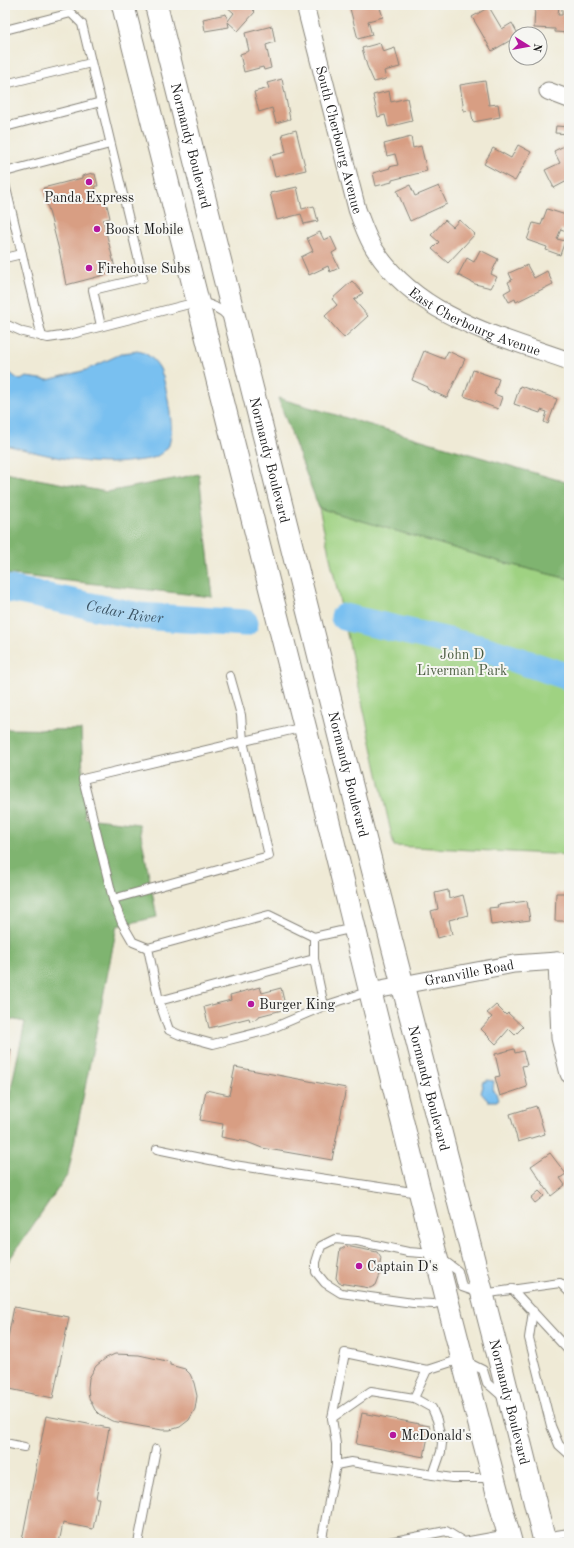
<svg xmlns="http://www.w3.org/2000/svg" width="574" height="1548" font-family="'Old Standard TT',serif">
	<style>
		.green { fill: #9fd282; stroke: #5e774f }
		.forest { fill: #7fb470; stroke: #4e6846 }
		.water { fill: #79c0f0; stroke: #4a6e86 }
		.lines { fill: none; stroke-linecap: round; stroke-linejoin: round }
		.river { stroke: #79c0f0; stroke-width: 27 }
		.building { fill: #d89e83 }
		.service-casing { stroke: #868379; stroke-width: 10 }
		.minor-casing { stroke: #868379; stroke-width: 19 }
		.primary-casing { stroke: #868379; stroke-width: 24 }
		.service { stroke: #fff; stroke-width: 8 }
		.minor { stroke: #fff; stroke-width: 17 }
		.primary { stroke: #fff; stroke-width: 22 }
		.poi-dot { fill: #b5179e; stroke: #f6f6f2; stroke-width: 1.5 }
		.labels { text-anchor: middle; stroke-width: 4; stroke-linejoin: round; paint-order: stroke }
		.street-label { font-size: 14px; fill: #1c1c1c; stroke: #f6f6f2 }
		.poi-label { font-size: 14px; fill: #1c1c1c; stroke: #f6f6f2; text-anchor: start }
		.park-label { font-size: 14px; fill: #4a5c40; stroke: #f6f6f2 }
		.water-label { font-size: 15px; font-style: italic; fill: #3d5566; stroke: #f6f6f2 }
	</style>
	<rect width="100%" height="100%" fill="#f6f6f2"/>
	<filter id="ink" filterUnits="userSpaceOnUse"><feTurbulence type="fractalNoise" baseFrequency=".025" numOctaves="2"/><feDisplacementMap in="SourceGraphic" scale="8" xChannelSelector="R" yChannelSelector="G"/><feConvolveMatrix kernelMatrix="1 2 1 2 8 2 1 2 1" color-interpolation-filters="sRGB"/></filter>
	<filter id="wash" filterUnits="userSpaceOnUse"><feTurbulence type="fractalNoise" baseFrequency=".012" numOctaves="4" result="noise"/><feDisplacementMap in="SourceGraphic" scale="16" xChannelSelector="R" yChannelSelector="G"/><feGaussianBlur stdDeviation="0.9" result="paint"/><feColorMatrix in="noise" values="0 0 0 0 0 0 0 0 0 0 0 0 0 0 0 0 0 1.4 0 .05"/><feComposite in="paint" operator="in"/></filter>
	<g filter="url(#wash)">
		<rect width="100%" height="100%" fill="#efead6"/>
		<polygon class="green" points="319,508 501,562 569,579 569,855 394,846"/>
		<g class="forest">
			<polygon points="278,398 569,483 569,579 501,562 319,508"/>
			<polygon points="5,473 107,492 199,474 213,597 5,574"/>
			<polygon points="5,729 81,730 85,818 139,824 157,917 117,926 68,1174 5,1266 5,1117 25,1022 5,1018"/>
		</g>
		<g class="water">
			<path d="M138 351C147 353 154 359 159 367 165 376 173 422 171 433 171 437 170 441 169 445 166 451 158 456 153 458 147 460 140 460 135 461 91 468 47 455 5 445V370C11 372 14 378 21 380L26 377 48 380 86 370 123 353Z"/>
			<polygon points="487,1080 494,1081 493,1090 496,1093 498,1100 497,1101 488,1101 481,1093 483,1086 482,1083"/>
		</g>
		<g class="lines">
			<g class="river">
				<path id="s1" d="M5 588 139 616 245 623"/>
				<polyline points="344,617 487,650 569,677"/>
			</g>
		</g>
		<g id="blocks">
			<g class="building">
				<polygon points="225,5 257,5 253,10 255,12 238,31 228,22 229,27 205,31 203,19 226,14 228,21 234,13"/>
				<polygon points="349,5 379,5 383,17 368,21 372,35 358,39"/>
				<polygon points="535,5 559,5 558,15 562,15 562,5 569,5 569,33 555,32 555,29 534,28"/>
				<polygon points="489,7 502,29 512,23 518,34 516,34 516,37 492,51 472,17"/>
				<polygon points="272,26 275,42 266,45 271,68 264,70 263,67 244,72 240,54 249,51 245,33"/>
				<polygon points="380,43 383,52 395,48 400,67 384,71 386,79 374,82 367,66 362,48"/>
				<polygon points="282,79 290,119 276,123 272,108 259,112 254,92 269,88 267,83"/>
				<polygon points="485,81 489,105 498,104 500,117 473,122 471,110 464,111 460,85"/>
				<polygon points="389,91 391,102 407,98 412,121 388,127 385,115 378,117 373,95"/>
				<polygon points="556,126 569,127 569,134 555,133"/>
				<polygon points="296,130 306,170 275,177 270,156 286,152 282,134"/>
				<polygon points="411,137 413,148 421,146 427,171 392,180 392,182 376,186 373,173 390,168 389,167 398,165 395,154 387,156 384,144"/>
				<polygon points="518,145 531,152 515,181 484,164 493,148 511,158"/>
				<polygon points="566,145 569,151 569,180 554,188 545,170 560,163 554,151"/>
				<polygon points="92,173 92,174 95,174 98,186 95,186 99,203 106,201 110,218 103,220 116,272 66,285 60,254 43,188 82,178 82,176"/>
				<polygon points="410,185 415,196 439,186 447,204 410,221 397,191"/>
				<polygon points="297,187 302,209 314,206 318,221 304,224 301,214 277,220 270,193"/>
				<polygon points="547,209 569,216 568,232 561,229 557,239 565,241 560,255 546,250 547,247 527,240 533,223 541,225"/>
				<polygon points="445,220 453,227 459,220 475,234 448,263 432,249 439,242 431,235"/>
				<polygon points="320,232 324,240 331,237 337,250 332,253 339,268 330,272 328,266 309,275 301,257 313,251 307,238"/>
				<polygon points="480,250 498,259 491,274 497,277 491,288 475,284 458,275 467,258 474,262"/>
				<polygon points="527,265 534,278 547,271 553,284 516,302 515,299 509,302 504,293 511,289 508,282 512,280 509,273"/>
				<polygon points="352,281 363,293 354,300 368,316 344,338 325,316 337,305 332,299"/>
				<polygon points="424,351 444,359 448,351 465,359 447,398 427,389 428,387 412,380"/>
				<polygon points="473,370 499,379 494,394 502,397 498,409 464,396"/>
				<polygon points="520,386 557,399 548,424 544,422 547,412 541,410 540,413 514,404"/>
				<polygon points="448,890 449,899 463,895 468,915 449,920 452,934 438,938 431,911 438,909 435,893"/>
				<polygon points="556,893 569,893 569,921 555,921"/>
				<polygon points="527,901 530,920 491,925 489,908 498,907 497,905"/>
				<polygon points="260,987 262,993 281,988 286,1009 259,1016 259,1018 250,1021 249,1018 209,1028 204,1007 231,1000 230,995"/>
				<polygon points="496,1005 506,1015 508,1013 523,1027 515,1035 509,1029 496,1044 481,1029 492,1017 487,1013"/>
				<polygon points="5,1047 11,1049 6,1076 5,1076"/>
				<polygon points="514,1049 515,1053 523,1051 527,1065 522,1066 527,1087 500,1096 495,1077 500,1076 495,1054"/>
				<polygon points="235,1067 346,1088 332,1160 262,1148 247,1142 221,1137 223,1124 200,1120 206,1090 229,1095"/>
				<polygon points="536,1106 545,1134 518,1142 510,1114"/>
				<polygon points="550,1153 566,1174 560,1178 565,1185 551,1196 531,1166"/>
				<polygon points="539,1191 544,1196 535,1203 531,1198"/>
				<polygon points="346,1246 377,1252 381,1258 379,1270 381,1272 376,1285 370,1288 339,1283 336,1278 340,1249 342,1249"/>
				<polygon points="14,1307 69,1317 53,1398 5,1388 5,1353"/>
				<polygon points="115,1354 139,1355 162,1360 170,1362 170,1365 185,1369 190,1374 194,1383 197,1396 195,1409 189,1420 180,1427 170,1430 162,1430 112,1421 99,1414 95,1410 89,1398 88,1388 89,1378 96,1366 106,1358"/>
				<polygon points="362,1413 430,1426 424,1457 356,1444"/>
				<polygon points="46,1416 109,1428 96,1498 99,1498 93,1529 63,1523 59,1543 38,1543 22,1540"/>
			</g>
		</g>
	</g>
	<g filter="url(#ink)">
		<use href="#blocks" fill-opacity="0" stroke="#868379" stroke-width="1"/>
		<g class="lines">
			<defs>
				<g id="service">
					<polyline points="5,30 71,13 82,24 143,278 93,290 101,326"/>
					<polyline points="5,84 91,63"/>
					<polyline points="5,127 101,102"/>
					<polyline points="5,172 110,144"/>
					<polyline points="5,184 42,337"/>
					<polyline points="5,258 22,254"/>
					<path d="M5 324 23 332 48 338 68 335 197 302C210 303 220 308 229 318"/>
					<polyline points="113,899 83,779 304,727"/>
					<polyline points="314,937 314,959 159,1001 148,948 269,915 314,937 354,928"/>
					<polyline points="148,948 133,942 122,923 113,899 269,856 243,741 241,715 230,676"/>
					<polyline points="314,959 324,1006 370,991"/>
					<polyline points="159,1001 169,1030 180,1035 213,1044 268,1030 324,1006"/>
					<polyline points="157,1149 234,1165 419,1193"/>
					<polyline points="512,1289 569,1351"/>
					<polyline points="447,1300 434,1304 413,1303 341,1293 325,1283 316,1272 316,1262 321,1246 335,1239 357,1241 408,1252 435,1254 458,1271 462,1287 482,1294 560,1283 569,1292"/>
					<polyline points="533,1311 529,1338 551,1426 559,1445 569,1454"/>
					<polyline points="414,1398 427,1370"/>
					<polyline points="332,1418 371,1391 414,1398 432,1408 437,1420 442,1443 441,1452 433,1475"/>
					<polyline points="5,1443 24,1447"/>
					<polyline points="336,1465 351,1462 452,1478 492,1478"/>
					<polyline points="544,1537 569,1533"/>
					<polyline points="138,1543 156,1449"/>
					<polyline points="321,1543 336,1465 336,1444 332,1418 345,1353 427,1370 461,1359 483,1370 487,1383 503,1397"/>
					<polyline points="384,1543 446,1531 464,1542 508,1534"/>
				</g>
				<g id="minor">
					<path id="s2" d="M305 5 357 209C362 223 367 238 375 250 418 317 499 336 569 361"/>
					<polyline points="548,91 569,99"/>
					<polyline points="557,961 560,1038 569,1074"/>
					<path id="s3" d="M370 991 514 964 557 961 569 962"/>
				</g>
				<g id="primary">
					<path d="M123 5C185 255 250 505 312 755 377 1018 440 1281 511 1543"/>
					<path id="s4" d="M156 5 367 847 500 1362 545 1543"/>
				</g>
			</defs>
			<use href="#service" class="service-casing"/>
			<use href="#minor" class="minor-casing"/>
			<use href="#primary" class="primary-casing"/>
			<use href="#service" class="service"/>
			<use href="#minor" class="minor"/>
			<use href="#primary" class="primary"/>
		</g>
	</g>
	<g class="poi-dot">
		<circle cx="89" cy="182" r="4"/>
		<circle cx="97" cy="229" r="4"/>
		<circle cx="89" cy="268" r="4"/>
		<circle cx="251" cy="1004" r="4"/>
		<circle cx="359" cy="1266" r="4"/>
		<circle cx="393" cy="1435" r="4"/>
	</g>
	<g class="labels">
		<g class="street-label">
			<text dy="5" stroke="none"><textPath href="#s2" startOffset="139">South Cherbourg Avenue</textPath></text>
			<text dy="5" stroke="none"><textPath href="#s4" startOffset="145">Normandy Boulevard</textPath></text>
			<text dy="5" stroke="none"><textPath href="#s2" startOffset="381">East Cherbourg Avenue</textPath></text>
			<text dy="5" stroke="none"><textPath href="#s4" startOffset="469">Normandy Boulevard</textPath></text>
			<text dy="5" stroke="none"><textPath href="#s4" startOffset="793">Normandy Boulevard</textPath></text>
			<text dy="5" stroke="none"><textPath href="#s3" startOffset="101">Granville Road</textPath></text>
			<text dy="5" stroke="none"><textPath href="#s4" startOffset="1117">Normandy Boulevard</textPath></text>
			<text dy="5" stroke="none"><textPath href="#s4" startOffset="1441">Normandy Boulevard</textPath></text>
		</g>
		<g class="poi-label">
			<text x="89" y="202" text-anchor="middle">Panda Express</text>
			<text x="105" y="234">Boost Mobile</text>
			<text x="97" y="273">Firehouse Subs</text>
			<text x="259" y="1009">Burger King</text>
			<text x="367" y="1271">Captain D's</text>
			<text x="401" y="1440">McDonald's</text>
		</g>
		<g class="park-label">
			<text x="462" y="659">John D<tspan x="462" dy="16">Liverman Park</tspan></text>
		</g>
		<g class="water-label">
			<text dy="5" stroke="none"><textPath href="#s1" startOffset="122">Cedar River</textPath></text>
		</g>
	</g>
	<rect width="574" height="1548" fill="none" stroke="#f6f6f2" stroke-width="20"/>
	<g transform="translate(528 46) rotate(101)"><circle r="19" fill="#f6f6f2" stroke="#9f9f9c"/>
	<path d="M0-3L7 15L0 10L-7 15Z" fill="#b5179e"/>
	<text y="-6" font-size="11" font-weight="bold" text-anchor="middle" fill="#1c1c1c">N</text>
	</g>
</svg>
